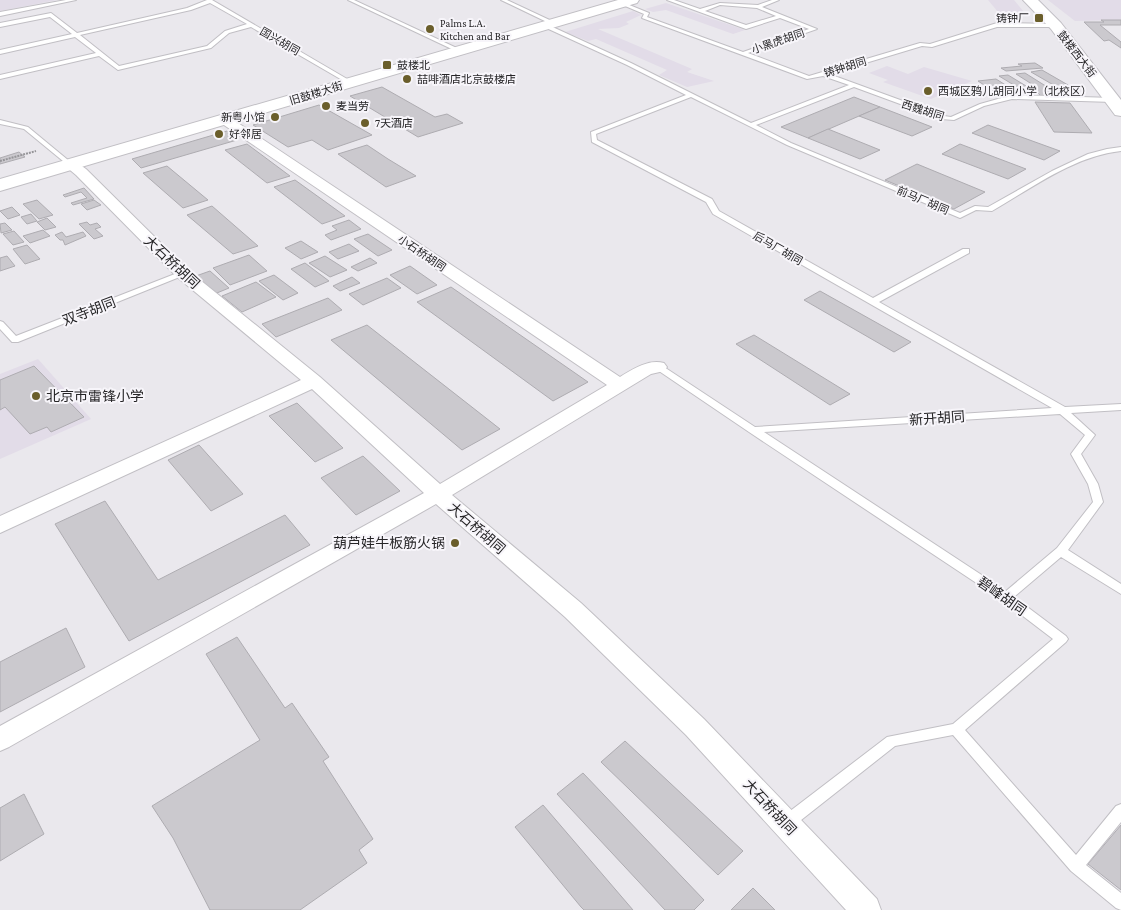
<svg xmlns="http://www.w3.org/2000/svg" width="1121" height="910" font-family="'Crimson Pro','Noto Sans SC',serif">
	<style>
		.built { fill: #e2dce8 }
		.building { fill: #cbc9ce; stroke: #aeacb1 }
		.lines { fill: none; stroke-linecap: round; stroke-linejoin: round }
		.lane-casing { stroke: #c1bfc4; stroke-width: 2 }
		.street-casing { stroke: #c1bfc4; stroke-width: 2 }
		.secondary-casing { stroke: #c1bfc4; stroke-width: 2 }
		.path { stroke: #969599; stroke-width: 2; stroke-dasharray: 2 1; stroke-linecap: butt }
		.lane { fill: #fff; fill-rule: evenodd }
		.street { fill: #fff; fill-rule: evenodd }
		.secondary { fill: #fff; fill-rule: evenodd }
		.poi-dot { fill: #6a5e2b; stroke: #f7f5fa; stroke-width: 2 }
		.labels { text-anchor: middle; stroke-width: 4; stroke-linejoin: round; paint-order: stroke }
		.far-poi-label { font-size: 11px; fill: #262527; stroke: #f7f5fa; text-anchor: start }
		.far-street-label { font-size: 11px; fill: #262527; stroke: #f7f5fa }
		.street-label { font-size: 14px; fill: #262527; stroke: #f7f5fa }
		.poi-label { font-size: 14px; fill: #262527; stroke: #f7f5fa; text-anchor: start }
	</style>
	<rect width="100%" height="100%" fill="#eae8ed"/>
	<g class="built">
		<polygon points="0,0 57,0 0,11"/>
		<polygon points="988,0 1014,0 1024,12 998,12"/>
		<polygon points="1048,0 1121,0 1121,20 1075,21"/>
		<polygon points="666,3 745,30 733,34 666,10 653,12 645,9"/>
		<polygon points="633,11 641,15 626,22 629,24 619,28 598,29 692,69 687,72 714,81 687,87 659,75 667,70 596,39 588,41 565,32"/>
		<polygon points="887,66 908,74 924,67 972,81 931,99 883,82 888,80 869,73"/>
		<polygon points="38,359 91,419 0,459 0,374"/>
	</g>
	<g class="building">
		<polygon points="1101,20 1121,20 1121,25 1100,25 1121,42 1121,48 1109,40 1104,41 1084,22 1104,22"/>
		<polygon points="1035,63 1043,68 1006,71 1001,68 1022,66 1018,64"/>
		<polygon points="1042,70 1068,85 1057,87 1031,72"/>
		<polygon points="1025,73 1052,90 1058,96 1042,97 1034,89 1038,88 1016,74"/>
		<polygon points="1008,75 1031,89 1022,90 999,76"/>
		<polygon points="996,79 1020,94 1008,96 1004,93 998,94 978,81"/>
		<polygon points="382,87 435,117 447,114 463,123 418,137 350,96"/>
		<polygon points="854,97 880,107 808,138 781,127"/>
		<polygon points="1035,102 1070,103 1092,133 1054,132"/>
		<polygon points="319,105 372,135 328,150 312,140 288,147 253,125"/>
		<polygon points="880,107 932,127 912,136 859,116"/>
		<polygon points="988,125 1060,151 1044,160 972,133"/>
		<polygon points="828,129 880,150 860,159 808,138"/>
		<polygon points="227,131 237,140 141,168 132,159"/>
		<polygon points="247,144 290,176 267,183 225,150"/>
		<polygon points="960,144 1026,169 1008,179 942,154"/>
		<polygon points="367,145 388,159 416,176 386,187 338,154"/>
		<polygon points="19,152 25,157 0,164 0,158"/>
		<polygon points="917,164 985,192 954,209 885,180"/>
		<polygon points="167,166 208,200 183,208 143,173"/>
		<polygon points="295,180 345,216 322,224 274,187"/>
		<polygon points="84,188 94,199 73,205 71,203 87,198 81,192 65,197 63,195"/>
		<polygon points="37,200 53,215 39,219 23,204"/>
		<polygon points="94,200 101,205 87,210 81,204"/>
		<polygon points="212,206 258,246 233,254 187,215"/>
		<polygon points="12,207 20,215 8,219 0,211"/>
		<polygon points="31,214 37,221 27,224 21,217"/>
		<polygon points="47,218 56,227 45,230 37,222"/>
		<polygon points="349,220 361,229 331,240 325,235 337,230 332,226"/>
		<polygon points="87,222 90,225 97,223 101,227 95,229 103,236 94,239 79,224"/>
		<polygon points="5,223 12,230 1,233 0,224"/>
		<polygon points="43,230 50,236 30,243 23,236"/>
		<polygon points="14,231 24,242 13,245 3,234"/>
		<polygon points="62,232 66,237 83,232 86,236 65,245 63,240 60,240 55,235"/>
		<polygon points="368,234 392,250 378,256 354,239"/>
		<polygon points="301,241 318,252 301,259 285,248"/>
		<polygon points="349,244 359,251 338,259 329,252"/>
		<polygon points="27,245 40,259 25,264 13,249"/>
		<polygon points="249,255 267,271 230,285 213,268"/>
		<polygon points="7,256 15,266 0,271 0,258"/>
		<polygon points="325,256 347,270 330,277 309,263"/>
		<polygon points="370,258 377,263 358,271 351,267"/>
		<polygon points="305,263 329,281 315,287 291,269"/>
		<polygon points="410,266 437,285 417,294 390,275"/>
		<polygon points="210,271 229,288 212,295 193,277"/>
		<polygon points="274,275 298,293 283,300 259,281"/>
		<polygon points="352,277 360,283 340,291 333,286"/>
		<polygon points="387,278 401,288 363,305 349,294"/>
		<polygon points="256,282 276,297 242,312 222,296"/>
		<polygon points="451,287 588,382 553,401 417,302"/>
		<polygon points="820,291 911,342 894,352 804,300"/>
		<polygon points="328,298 342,310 276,337 262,324"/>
		<polygon points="367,325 500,429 462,450 331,340"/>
		<polygon points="754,335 850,394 830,405 736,344"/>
		<polygon points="34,366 84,417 51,432 47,427 30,434 5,407 0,410 0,380"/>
		<polygon points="297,403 343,448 315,462 269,416"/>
		<polygon points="199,445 243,494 211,511 168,460"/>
		<polygon points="363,456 400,491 356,515 321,478"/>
		<polygon points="105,501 158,580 285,515 310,545 129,641 55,524"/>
		<polygon points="66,628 85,667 0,712 0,662"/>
		<polygon points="237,637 285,708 292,703 329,757 323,761 373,839 359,850 367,863 300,910 210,910 173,838 152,806 260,740 206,654"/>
		<polygon points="625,741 743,851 718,875 601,762"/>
		<polygon points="583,773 704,900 694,910 665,910 557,794"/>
		<polygon points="24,794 44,834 0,861 0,808"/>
		<polygon points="543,805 633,910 584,910 581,907 515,827"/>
		<polygon points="1121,825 1121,890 1088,864"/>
		<polygon points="753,888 775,910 731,910"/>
	</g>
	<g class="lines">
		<defs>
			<g id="lane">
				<polygon points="66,0 76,0 0,16 0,12"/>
				<path d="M207 0H212L354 83 349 84 251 27 229 33 211 48 118 70 99 56 0 79V75L96 53 75 37 0 54V50L72 34 50 17 0 27V23L51 13 77 33 187 8ZM210 3 247 24 225 31 207 46 119 66 80 35 191 10Z"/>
				<polygon points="348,0 354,0 461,50 456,51"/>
				<polygon points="501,0 507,0 556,23 551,24"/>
				<path d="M667 0H674L700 9 720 3 758 5 772 0H779L762 7 817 29 748 53 809 76 920 43 930 44 997 23 1056 24 1058 27H997L932 47 922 46 829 74 944 116 951 117 980 104 1012 95 1113 98 1116 100 1113 102 1012 99 984 106 954 120 941 119 854 87 756 125 791 143 960 213 975 206 988 207 1052 171 1088 154 1107 149 1121 147V151C1074 156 1032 188 992 211L976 210 960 218 787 145 691 97 596 134 597 140 712 199 719 211 873 298 963 249H969V253L879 302 1065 407 1121 404V410L1071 413 1095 435 1081 454 1098 484 1103 502 1068 550 1121 584V594L1061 557 1014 597 1066 636 1068 639 1066 642 965 730 1076 855 1116 806 1121 804V822L1086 865 1121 893V910L1116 908 1071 871 953 735 895 746 791 828 786 830 781 828 779 823 781 818 887 737 953 724 1053 639 1002 600 749 432 653 367 658 364 661 365 755 427 1052 408 713 214 706 202 592 142 591 132 686 95 627 65 542 26V24H546L631 63 751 123 849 85 823 76 807 79 642 18 644 14 618 3 622 2 649 13 647 17 743 52 809 29 780 18 746 29ZM720 5 757 8 776 16 746 25 705 11ZM1060 414 1085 435 1071 454 1088 484 1093 502 1057 548 1006 591 764 432Z"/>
				<polygon points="0,120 28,127 74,165 69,166 24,129 0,124"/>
				<polygon points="180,272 183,272 187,274 18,342 12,342 0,329 0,321 3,322 16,336"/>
			</g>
			<path id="street" d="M225 116 229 117 620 377C633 369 648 359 664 363L667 367 664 371 651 374 452 495 581 603 704 719 877 899 881 910H846L686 735 565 617 436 504 9 747 0 751V726L424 493 312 389 0 533V516L301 380 177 277 76 175 64 165 66 162H76L86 169 189 271 320 377 440 484 607 385 221 123 219 120Z"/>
			<g id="secondary">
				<polygon points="618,0 639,0 637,3 0,191 0,179"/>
				<polygon points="1023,0 1038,0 1061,23 1121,100 1121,116 1115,115 1051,29"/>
			</g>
		</defs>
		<use href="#lane" class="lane-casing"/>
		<use href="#street" class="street-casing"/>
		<use href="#secondary" class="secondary-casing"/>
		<polyline class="path" points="0,161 36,151"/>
		<use href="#lane" class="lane"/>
		<use href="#street" class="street"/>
		<use href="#secondary" class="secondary"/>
	</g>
	<g class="poi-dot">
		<rect x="1034" y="13" width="10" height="10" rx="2.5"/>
		<circle cx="430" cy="29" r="5"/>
		<rect x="382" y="60" width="10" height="10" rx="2.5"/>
		<circle cx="407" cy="79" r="5"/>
		<circle cx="928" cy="91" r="5"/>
		<circle cx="326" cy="106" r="5"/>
		<circle cx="275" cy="117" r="5"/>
		<circle cx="365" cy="123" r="5"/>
		<circle cx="219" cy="134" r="5"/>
		<circle cx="36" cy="396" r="5"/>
		<circle cx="455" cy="543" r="5"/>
	</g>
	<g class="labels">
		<g class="far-poi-label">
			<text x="1029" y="22" text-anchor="end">铸钟厂</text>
			<text x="440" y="27">Palms L.A.<tspan x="440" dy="13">Kitchen and Bar</tspan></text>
			<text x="397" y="69">鼓楼北</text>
			<text x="417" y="83">喆啡酒店北京鼓楼店</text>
			<text x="938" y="95">西城区鸦儿胡同小学（北校区）</text>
			<text x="336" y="110">麦当劳</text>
			<text x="265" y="121" text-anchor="end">新粤小馆</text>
			<text x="375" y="127">7天酒店</text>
			<text x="229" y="138">好邻居</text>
		</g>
		<g class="far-street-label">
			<text transform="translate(280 41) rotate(30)" y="4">国兴胡同</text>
			<text transform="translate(778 41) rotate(-19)" y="4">小黑虎胡同</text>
			<text transform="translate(1077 54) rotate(52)" y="4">鼓楼西大街</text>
			<text transform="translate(845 67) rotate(-17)" y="4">铸钟胡同</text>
			<text transform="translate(316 93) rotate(-17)" y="4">旧鼓楼大街</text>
			<text transform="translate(923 110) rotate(18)" y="4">西魏胡同</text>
			<text transform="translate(923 200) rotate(23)" y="4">前马厂胡同</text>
			<text transform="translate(778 248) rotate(30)" y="4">后马厂胡同</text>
			<text transform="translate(422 253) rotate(34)" y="4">小石桥胡同</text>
		</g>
		<g class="street-label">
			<text transform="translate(172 262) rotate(43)" y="5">大石桥胡同</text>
			<text transform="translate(89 311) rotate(-21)" y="5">双寺胡同</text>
			<text transform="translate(937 418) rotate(-4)" y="5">新开胡同</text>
			<text transform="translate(477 528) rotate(41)" y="5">大石桥胡同</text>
			<text transform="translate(1002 596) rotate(35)" y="5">碧峰胡同</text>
			<text transform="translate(770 807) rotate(47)" y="5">大石桥胡同</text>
		</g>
		<g class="poi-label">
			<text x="46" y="401">北京市雷锋小学</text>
			<text x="445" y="548" text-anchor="end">葫芦娃牛板筋火锅</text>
		</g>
	</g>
</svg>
